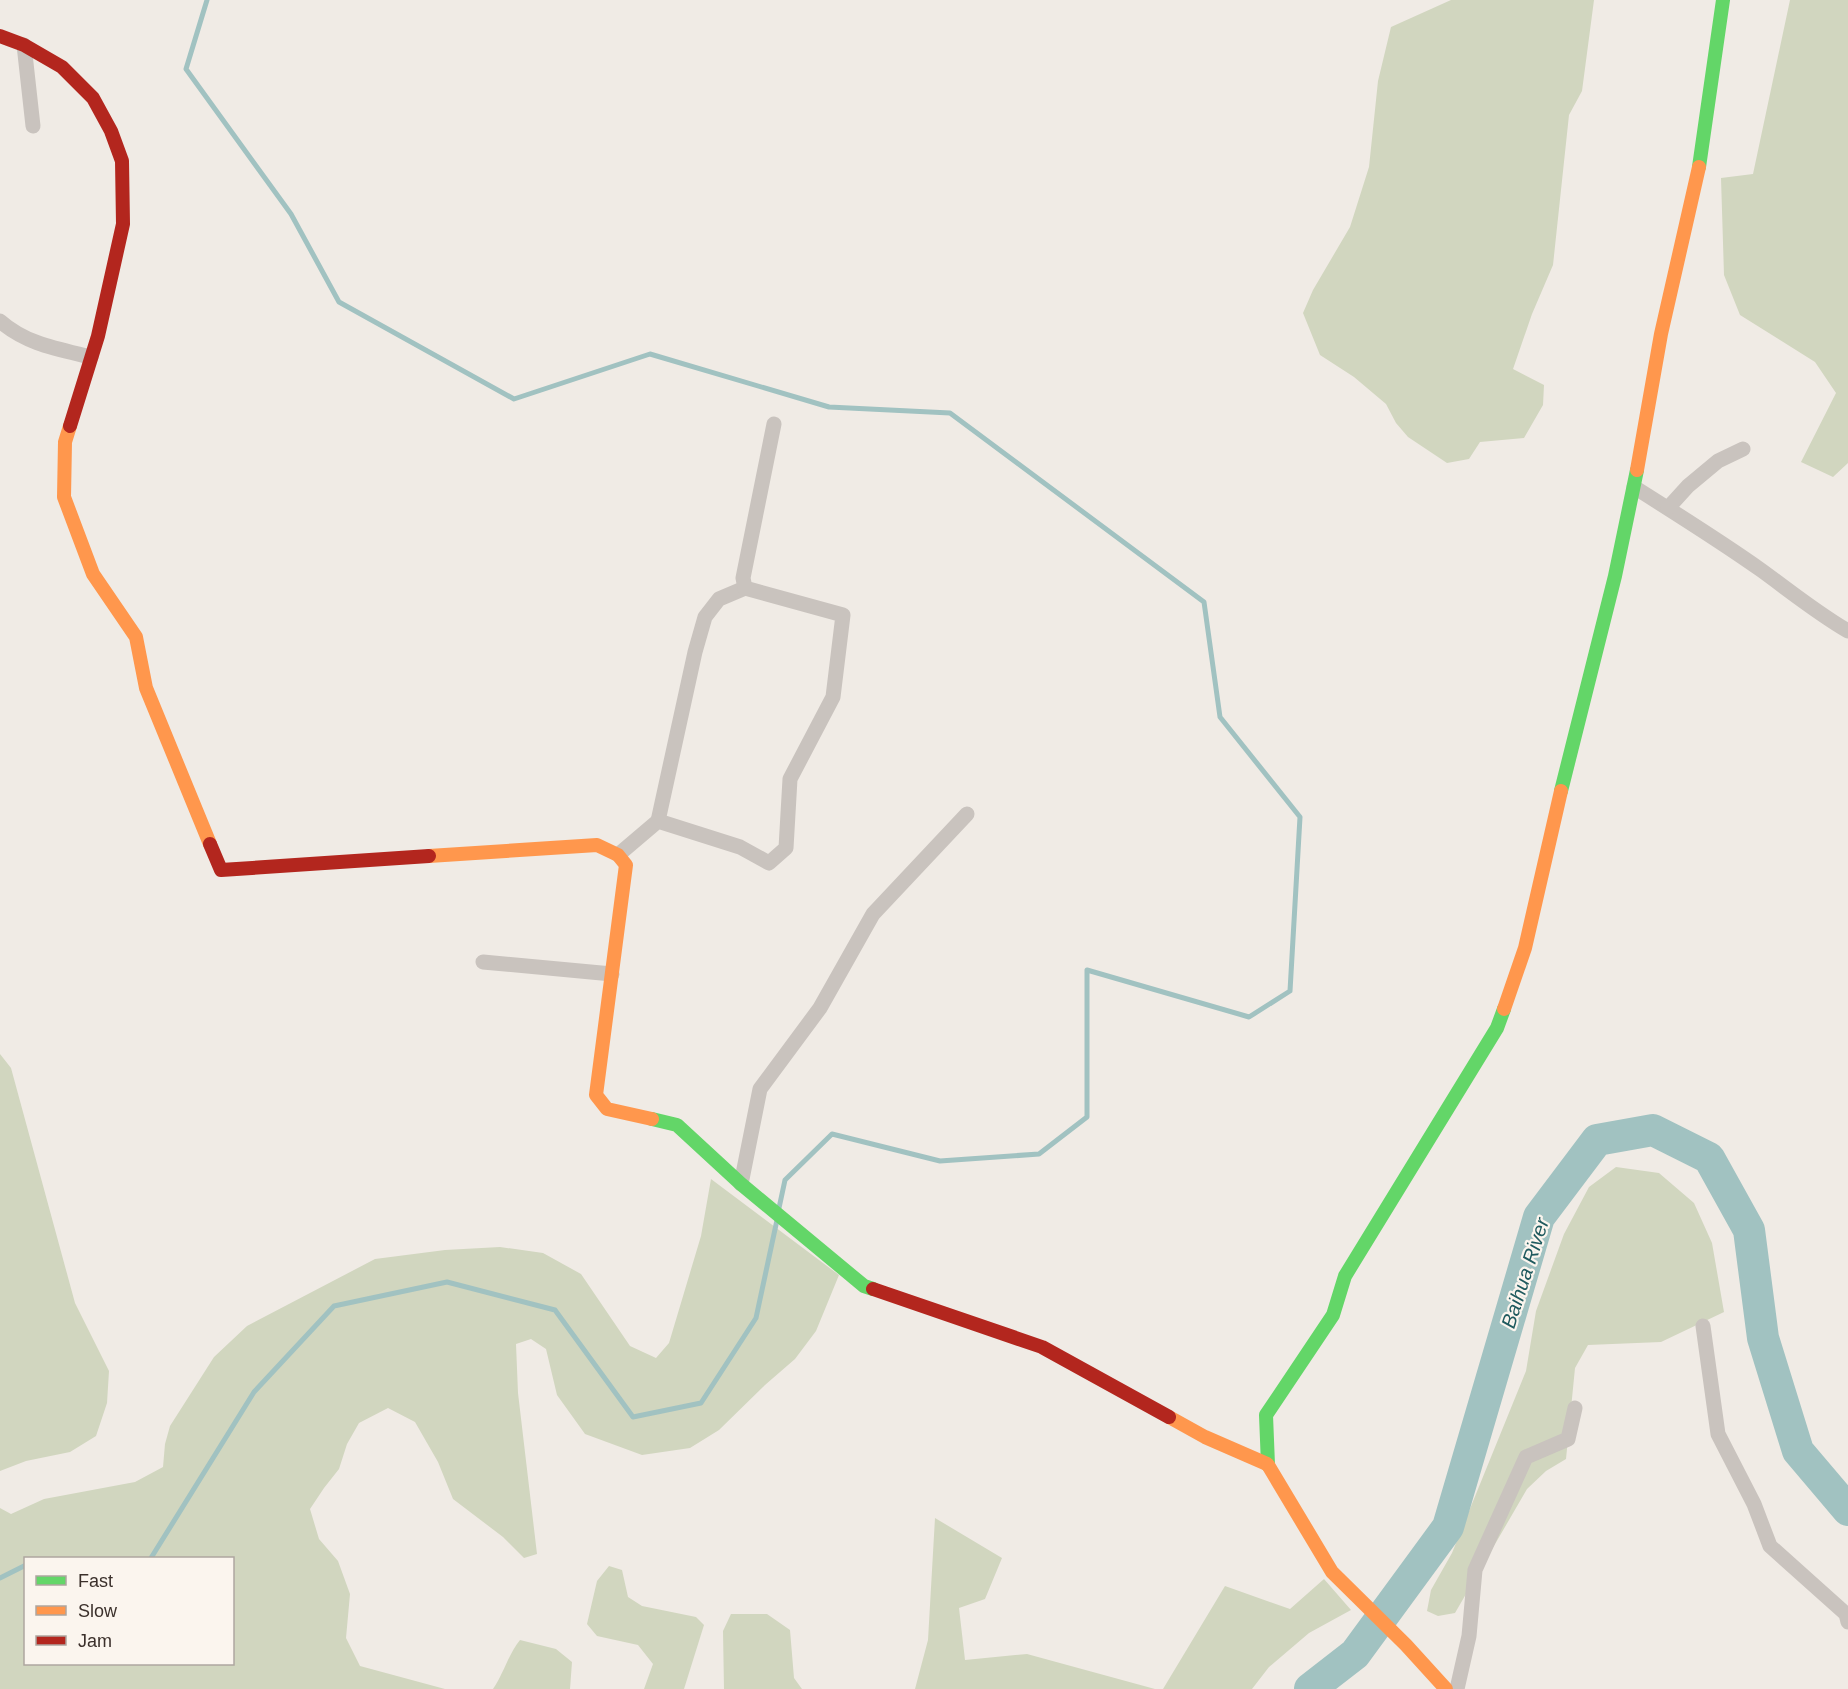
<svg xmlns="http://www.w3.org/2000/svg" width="1848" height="1689" font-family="Helvetica,sans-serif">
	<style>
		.green { fill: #d1d6bf; fill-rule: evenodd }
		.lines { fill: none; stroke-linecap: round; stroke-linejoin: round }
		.stream { stroke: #a1c2c1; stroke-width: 5 }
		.river { stroke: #a1c2c1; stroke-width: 32 }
		.street { stroke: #c9c3be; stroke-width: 15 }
		.fast { stroke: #63d668; stroke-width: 14 }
		.slow { stroke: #ff974d; stroke-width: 14 }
		.jam { stroke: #b3261e; stroke-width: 14 }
		.labels { text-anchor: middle; stroke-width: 4.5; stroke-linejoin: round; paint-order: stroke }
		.water-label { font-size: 20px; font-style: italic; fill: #1f5a5e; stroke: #fbf5ee }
	</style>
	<rect width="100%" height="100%" fill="#f0ebe5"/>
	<g class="green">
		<polygon points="1451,0 1594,0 1582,91 1569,115 1553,265 1532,314 1513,369 1544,385 1543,405 1524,438 1480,442 1469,459 1447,463 1408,437 1396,423 1386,404 1354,377 1320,355 1303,313 1313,290 1350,227 1369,167 1378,81 1391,27"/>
		<polygon points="1790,0 1848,0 1848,463 1833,477 1801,462 1836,393 1815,362 1740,315 1724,275 1721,178 1753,174"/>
		<polygon points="0,1054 11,1068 75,1303 109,1371 107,1403 96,1436 70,1452 26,1461 0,1471"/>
		<polygon points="1616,1167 1659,1173 1694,1203 1712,1243 1724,1312 1661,1342 1588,1345 1575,1368 1566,1459 1546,1471 1527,1489 1455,1613 1438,1616 1427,1611 1431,1590 1452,1553 1526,1371 1536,1311 1564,1234 1589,1187"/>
		<path d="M711 1179 839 1275 816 1331 795 1359 765 1385 719 1430 690 1448 642 1455 585 1434 557 1395 546 1349 531 1339 516 1344 518 1393 537 1554 524 1558 503 1537 453 1499 438 1462 415 1422 388 1408 359 1423 347 1444 339 1469 324 1488 310 1509 319 1539 338 1561 350 1594 346 1638 360 1666 445 1689H0V1508L11 1514 44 1499 135 1482 163 1467 165 1444 170 1426 214 1357 247 1326 375 1259 445 1250 500 1247 543 1253 581 1274 630 1346 656 1358 669 1343 701 1236ZM26 1558H232V1664H26Z"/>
		<polygon points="935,1518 1002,1558 985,1599 959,1608 965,1660 1027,1654 1155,1689 915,1689 928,1640"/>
		<polygon points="609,1566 622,1570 628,1597 642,1606 696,1617 704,1625 684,1689 644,1689 653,1664 638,1645 597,1636 587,1624 597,1581"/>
		<polygon points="1324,1579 1351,1610 1309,1633 1269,1667 1252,1689 1163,1689 1225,1586 1290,1609"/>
		<polygon points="731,1614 767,1614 790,1630 794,1678 802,1689 724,1689 723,1631"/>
		<path d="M520 1640 556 1649 572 1662 570 1689H493C504 1673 508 1655 520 1640Z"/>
	</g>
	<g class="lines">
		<g class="stream">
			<polyline points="207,0 186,69 291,214 339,302 514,399 650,354 829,407 950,413 1204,602 1220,717 1300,817 1290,991 1249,1017 1087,970 1087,1117 1039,1154 940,1161 832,1134 785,1180 779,1208"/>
			<polyline points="151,1558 254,1392 334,1306 447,1282 555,1310 633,1417 701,1403 756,1318 777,1220"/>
			<polyline points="0,1578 26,1565"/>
		</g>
		<polyline class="river" points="1310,1689 1355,1654 1448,1527 1539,1217 1597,1140 1653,1130 1709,1158 1749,1230 1763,1338 1798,1451 1848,1510"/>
		<g class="street">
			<polyline points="24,45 33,126"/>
			<path d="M0 321C26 344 58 349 91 357"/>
			<path d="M1634 487C1677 514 1720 541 1761 570 1790 591 1817 613 1848 631"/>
			<polyline points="1668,508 1688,486 1718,461 1743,449"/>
			<polyline points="658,821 695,652 705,617 719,599 745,588"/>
			<polyline points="618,855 658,821 740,847 769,863 786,848 790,779 833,697 843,615 745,588 743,578 774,424"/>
			<polyline points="483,962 612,974"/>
			<polyline points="741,1184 760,1089 820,1008 873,914 967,814"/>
			<polyline points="1703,1326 1718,1434 1754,1504 1770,1546 1846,1614 1848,1622"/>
			<polyline points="1457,1689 1469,1636 1475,1570 1526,1457 1568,1439 1575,1408"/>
		</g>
		<g class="fast">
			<polyline points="1699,167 1723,0"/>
			<polyline points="1561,791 1615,576 1637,470"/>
			<polyline points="652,1119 677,1125 741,1184 864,1286 873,1289"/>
			<polyline points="1268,1465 1266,1415 1333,1315 1345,1276 1497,1028 1504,1009"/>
		</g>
		<g class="slow">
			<polyline points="70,426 65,442 64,497 93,574 136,637 146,688 210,844"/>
			<polyline points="1637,470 1661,334 1699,167"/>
			<polyline points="429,856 597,845 618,855 626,865 596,1095 607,1109 652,1119"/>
			<polyline points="1504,1009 1525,948 1561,791"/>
			<polyline points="1169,1417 1205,1437 1267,1464"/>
			<polyline points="1268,1465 1332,1572 1406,1645 1446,1689"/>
		</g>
		<g class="jam">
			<polyline points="0,36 24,45 62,67 93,98 111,131 122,161 123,224 98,336 70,426"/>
			<polyline points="210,844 221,870 429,856"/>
			<polyline points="873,1289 1042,1347 1169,1417"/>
		</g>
	</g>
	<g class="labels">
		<g class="water-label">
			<text transform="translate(1525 1273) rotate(-72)" y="7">Baihua River</text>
		</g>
	</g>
	<rect x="24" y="1557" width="210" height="108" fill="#fbf5ee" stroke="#aea6a0" stroke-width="1.5"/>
	<rect x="36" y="1576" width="30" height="9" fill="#63d668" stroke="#aea6a0" stroke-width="1.5"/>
	<text x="78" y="1587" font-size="18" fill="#3b302b">Fast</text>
	<rect x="36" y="1606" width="30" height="9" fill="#ff974d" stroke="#aea6a0" stroke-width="1.5"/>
	<text x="78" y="1617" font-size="18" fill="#3b302b">Slow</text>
	<rect x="36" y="1636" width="30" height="9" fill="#b3261e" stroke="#aea6a0" stroke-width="1.5"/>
	<text x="78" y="1647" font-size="18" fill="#3b302b">Jam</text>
</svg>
